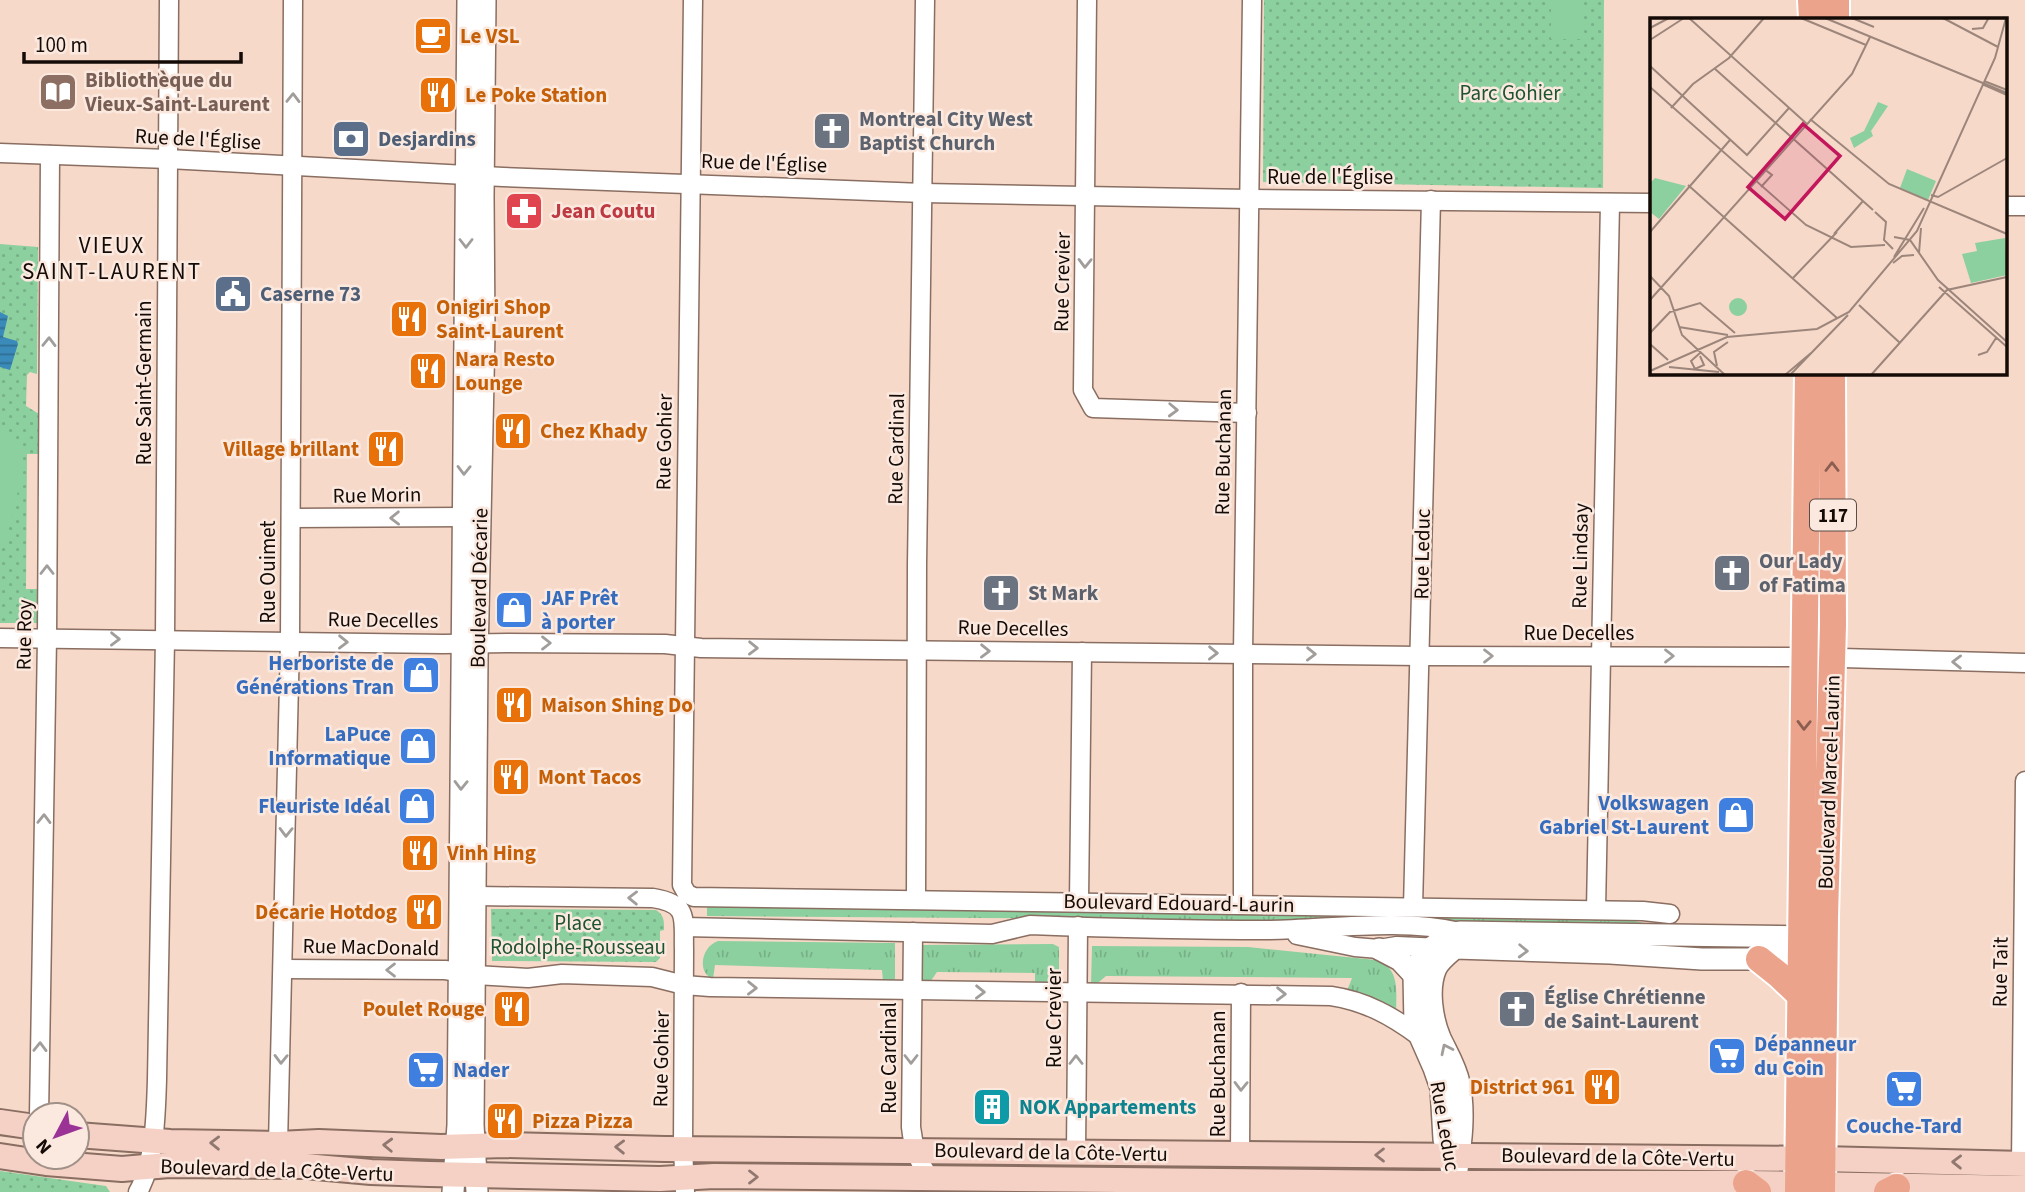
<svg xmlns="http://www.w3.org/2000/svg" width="2025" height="1192" font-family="'Source Sans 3',sans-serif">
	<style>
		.grass { fill: url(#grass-tufts) }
		.park { fill: url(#park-dots) }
		.pitch { fill: #8cd09f }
		.water { fill: url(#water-rules) }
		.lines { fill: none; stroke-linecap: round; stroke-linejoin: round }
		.minor-casing { stroke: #896e61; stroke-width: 21 }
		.tertiary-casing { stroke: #896e61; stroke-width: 24 }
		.secondary-casing { stroke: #896e61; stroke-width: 28 }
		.primary-casing { stroke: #fff; stroke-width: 30 }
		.minor { stroke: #fff; stroke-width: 18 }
		.tertiary { stroke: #fff; stroke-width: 21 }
		.secondary { stroke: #f5d1c5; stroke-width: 24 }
		.primary { stroke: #eca38c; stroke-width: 26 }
		.oneway { stroke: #a19d9b }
		.oneway2 { stroke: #8b5e50 }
		.oneway3 { stroke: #90776f }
		.labels { text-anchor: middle; stroke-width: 5; stroke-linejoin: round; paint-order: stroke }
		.shield { fill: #fbe9df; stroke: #594d47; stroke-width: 2 }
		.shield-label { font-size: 19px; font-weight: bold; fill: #140a06 }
		.food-label { font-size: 21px; font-weight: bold; fill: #c56008; stroke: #fbe9df; text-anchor: start }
		.education-label { font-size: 21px; font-weight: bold; fill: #785e54; stroke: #fbe9df; text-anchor: start }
		.park-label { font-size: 21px; fill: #1d5330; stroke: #fbe9df }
		.worship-label { font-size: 21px; font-weight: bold; fill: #5b616d; stroke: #fbe9df; text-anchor: start }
		.street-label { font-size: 21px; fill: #140a06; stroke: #fbe9df }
		.service-label { font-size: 21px; font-weight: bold; fill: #4e5e75; stroke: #fbe9df; text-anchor: start }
		.health-label { font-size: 21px; font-weight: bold; fill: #be3a42; stroke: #fbe9df; text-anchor: start }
		.shop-label { font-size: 21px; font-weight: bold; fill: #366cbe; stroke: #fbe9df; text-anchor: end }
		.culture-label { font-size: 21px; font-weight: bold; fill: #0d838f; stroke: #fbe9df; text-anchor: start }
		.neighbourhood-label { font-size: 23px; letter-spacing: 2px; fill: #140a06; stroke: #fbe9df }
		.inset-road { fill: none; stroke: #9c867b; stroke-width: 2 }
		.view { fill: #c2185b; fill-opacity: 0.15; stroke: #c2185b; stroke-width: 3.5 }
		.inset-edge { fill: none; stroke: #140a06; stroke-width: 3.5 }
	</style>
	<defs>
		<pattern id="grass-tufts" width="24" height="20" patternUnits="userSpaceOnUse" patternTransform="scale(1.75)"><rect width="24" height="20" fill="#8cd09f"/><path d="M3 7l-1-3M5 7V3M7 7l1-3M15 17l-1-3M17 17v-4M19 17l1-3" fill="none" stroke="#78b187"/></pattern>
		<pattern id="park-dots" width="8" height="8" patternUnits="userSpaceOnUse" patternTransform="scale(1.75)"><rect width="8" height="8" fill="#8cd09f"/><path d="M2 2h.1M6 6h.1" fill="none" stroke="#78b187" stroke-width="1.8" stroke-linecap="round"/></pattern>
		<pattern id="water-rules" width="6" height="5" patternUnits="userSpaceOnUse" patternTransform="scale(1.75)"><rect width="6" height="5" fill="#3a8aba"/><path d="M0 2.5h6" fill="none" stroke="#306f95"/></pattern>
	</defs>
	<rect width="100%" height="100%" fill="#f7d9c9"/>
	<g class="grass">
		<polygon points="707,906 1635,921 1658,926 1149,921 1130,919 707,916"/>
		<path d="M718 941 895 943V979L892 982 883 981 882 970 715 965 713 979C696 972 702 946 718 941Z"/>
		<polygon points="1053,944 1059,947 1059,988 1035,988 1035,973 937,972 930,982 921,983 922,945"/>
		<path d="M1092 946 1248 947 1376 960C1401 968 1396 993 1396 1014L1347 991 1352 978 1106 976 1099 982 1091 985Z"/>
	</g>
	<g class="park">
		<polygon points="1264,0 1604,0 1603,188 1263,182"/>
		<polygon points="0,244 38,247 37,374 30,372 27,375 26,406 39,414 38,454 27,454 26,589 38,589 37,623 0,623"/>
		<path d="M496 909 656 910C664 915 664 920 664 930L660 931V958L656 962 492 961 491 912V909Z"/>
		<polygon points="0,1171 106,1186 110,1192 0,1192"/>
	</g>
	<g class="pitch">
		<rect x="1551" y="0" width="32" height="39"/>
		<path d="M0 431C8 434 17 440 21 448 29 467 6 534 0 555Z"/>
	</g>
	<polygon class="water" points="0,312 8,316 3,337 17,341 18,344 10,370 0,367"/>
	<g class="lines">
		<defs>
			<g id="minor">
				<polyline points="693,0 682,885 687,894 694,897 1643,911 1670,914"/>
				<polyline points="1087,0 1083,390 1093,408 1247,413"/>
				<polyline points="0,153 168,159 503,177 923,193 1249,199 1652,203"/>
				<polyline points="2006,206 2025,206"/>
				<polyline points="291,518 463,517"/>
				<polyline points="0,638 443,644 508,643 665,644 701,648 1420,656 1805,657 2025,663"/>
				<path d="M476 896 653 898C690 904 683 918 684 950L683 1148 685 1192"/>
				<polyline points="916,899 917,565 925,0"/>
				<polyline points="1079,901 1082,652"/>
				<polyline points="1243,904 1243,653 1252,0"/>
				<polyline points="1413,907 1431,200"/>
				<polyline points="1596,910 1610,203"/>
				<path d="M684 927 992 934 1030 925C1110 928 1190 930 1269 930 1331 929 1400 918 1460 932"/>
				<path d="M913 932 911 1127C913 1147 919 1163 930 1179"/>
				<polyline points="1297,935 1355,947 1379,949 1397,946 1442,948"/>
				<polyline points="283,969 445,970 459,972"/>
				<path d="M475 975 528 978 562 974 652 977 684 985 710 987 1331 996C1365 1001 1392 1016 1419 1036"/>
				<polyline points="39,1115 47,638 50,155"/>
				<polyline points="278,1144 290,641 293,0"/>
				<polyline points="1076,1153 1078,926"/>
				<polyline points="1240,1154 1241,993"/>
				<polyline points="2021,1164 2025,781"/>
				<path d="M138 1192C155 1162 156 1113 157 1079L165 639 169 0"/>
			</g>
			<g id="tertiary">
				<polyline points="1379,949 1400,960 1414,975"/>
				<path d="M1457 1170C1461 1142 1465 1112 1459 1083 1456 1067 1447 1053 1440 1038 1432 1019 1427 988 1436 968 1440 960 1448 954 1455 948L1610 953 1702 959H1759L1772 956 1816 958"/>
				<path d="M1455 1183 1444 1139 1441 1088 1434 1068 1415 1025 1414 975C1422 950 1437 942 1460 932L1814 937"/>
				<polyline points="453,1192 458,1125 468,0"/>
				<polyline points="477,1192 473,1125 477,659 484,333 483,197 485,0"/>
			</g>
			<g id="secondary">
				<polyline points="0,1122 35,1127"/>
				<polyline points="77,1135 170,1142 278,1144 319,1142 441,1147 504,1145 665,1149 1121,1153 1822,1159 2025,1164"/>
				<polyline points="0,1156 46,1163 122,1169 169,1165 305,1166 371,1172 429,1174 660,1179 714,1176 1422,1183 1746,1183 2025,1188"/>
			</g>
			<g id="primary">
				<polyline points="1811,0 1812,19"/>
				<polyline points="1836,19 1836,0"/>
				<polyline points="1759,959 1779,975 1800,995"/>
				<polyline points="1746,1183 1758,1192"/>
				<polyline points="1798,1192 1808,373"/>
				<polyline points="1822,1192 1825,917 1833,625 1832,373"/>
				<polyline points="1887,1192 1897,1187"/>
			</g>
		</defs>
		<use href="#minor" class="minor-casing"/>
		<use href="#tertiary" class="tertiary-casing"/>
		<use href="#secondary" class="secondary-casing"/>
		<use href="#primary" class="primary-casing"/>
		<use href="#minor" class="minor"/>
		<use href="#tertiary" class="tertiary"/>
		<use href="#secondary" class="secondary"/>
		<use href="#primary" class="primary"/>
	</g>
	<defs><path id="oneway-chevron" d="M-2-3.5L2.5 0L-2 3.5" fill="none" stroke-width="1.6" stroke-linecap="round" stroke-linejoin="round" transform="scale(1.75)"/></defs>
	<g class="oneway">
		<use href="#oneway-chevron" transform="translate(293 98) rotate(-89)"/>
		<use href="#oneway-chevron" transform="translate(466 243) rotate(90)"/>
		<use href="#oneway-chevron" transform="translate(1085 263) rotate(91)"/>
		<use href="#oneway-chevron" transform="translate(49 342) rotate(-89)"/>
		<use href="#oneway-chevron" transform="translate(1173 410) rotate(2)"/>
		<use href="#oneway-chevron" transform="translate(464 470) rotate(91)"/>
		<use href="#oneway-chevron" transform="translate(395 518) rotate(179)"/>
		<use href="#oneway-chevron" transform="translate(47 570) rotate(-90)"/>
		<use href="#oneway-chevron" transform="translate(115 639) rotate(1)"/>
		<use href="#oneway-chevron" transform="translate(343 642) rotate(1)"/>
		<use href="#oneway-chevron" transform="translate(546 643)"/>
		<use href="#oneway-chevron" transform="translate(753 648) rotate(1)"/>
		<use href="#oneway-chevron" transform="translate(985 651) rotate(1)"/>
		<use href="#oneway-chevron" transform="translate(1213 653) rotate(1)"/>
		<use href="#oneway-chevron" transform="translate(1311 654) rotate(1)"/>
		<use href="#oneway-chevron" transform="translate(1488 656)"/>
		<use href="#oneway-chevron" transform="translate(1669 656)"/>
		<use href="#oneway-chevron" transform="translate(1957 662) rotate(-179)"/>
		<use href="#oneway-chevron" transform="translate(461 785) rotate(91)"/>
		<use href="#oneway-chevron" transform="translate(44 819) rotate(-89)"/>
		<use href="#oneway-chevron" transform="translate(286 832) rotate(91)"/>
		<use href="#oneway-chevron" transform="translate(633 898) rotate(-179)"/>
		<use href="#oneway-chevron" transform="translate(1523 951) rotate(2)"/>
		<use href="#oneway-chevron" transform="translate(391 970) rotate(-180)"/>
		<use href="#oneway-chevron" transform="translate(752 988) rotate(1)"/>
		<use href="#oneway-chevron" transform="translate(980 992) rotate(1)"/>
		<use href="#oneway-chevron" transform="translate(1281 994) rotate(1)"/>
		<use href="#oneway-chevron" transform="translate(40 1047) rotate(-89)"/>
		<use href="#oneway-chevron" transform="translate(1446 1049) rotate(-116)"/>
		<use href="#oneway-chevron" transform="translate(281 1059) rotate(91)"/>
		<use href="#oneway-chevron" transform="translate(911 1059) rotate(90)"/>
		<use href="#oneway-chevron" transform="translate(1076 1060) rotate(-90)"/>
		<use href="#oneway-chevron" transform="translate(1241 1086) rotate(91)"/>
	</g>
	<g class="oneway2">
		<use href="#oneway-chevron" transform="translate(1832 467) rotate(-90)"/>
		<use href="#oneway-chevron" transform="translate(1804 725) rotate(91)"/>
	</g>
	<g class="oneway3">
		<use href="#oneway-chevron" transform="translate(215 1143) rotate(-179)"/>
		<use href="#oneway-chevron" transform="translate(388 1145) rotate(-178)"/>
		<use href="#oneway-chevron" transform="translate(620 1147) rotate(-179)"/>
		<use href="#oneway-chevron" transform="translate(1380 1155) rotate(-180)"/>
		<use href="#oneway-chevron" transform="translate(1957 1162) rotate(-179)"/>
		<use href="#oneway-chevron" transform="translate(753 1177)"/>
	</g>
	<defs>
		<symbol id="cafe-square" viewBox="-11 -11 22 22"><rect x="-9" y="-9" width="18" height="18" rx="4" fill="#e8710a" stroke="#fbe9df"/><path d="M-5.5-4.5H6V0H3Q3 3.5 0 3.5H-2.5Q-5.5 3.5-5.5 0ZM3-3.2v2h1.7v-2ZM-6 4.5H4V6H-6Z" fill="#fff"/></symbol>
		<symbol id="library-square" viewBox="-11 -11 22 22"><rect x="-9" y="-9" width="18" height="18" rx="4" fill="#8d6e63" stroke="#fbe9df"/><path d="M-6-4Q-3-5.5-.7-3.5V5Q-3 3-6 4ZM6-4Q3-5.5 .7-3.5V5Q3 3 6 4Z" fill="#fff"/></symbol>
		<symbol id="restaurant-square" viewBox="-11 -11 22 22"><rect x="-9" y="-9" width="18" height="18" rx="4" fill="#e8710a" stroke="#fbe9df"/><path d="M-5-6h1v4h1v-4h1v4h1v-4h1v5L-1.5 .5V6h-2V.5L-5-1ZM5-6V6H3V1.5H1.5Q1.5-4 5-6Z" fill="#fff"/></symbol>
		<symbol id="church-square" viewBox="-11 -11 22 22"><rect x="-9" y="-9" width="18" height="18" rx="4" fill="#6b7280" stroke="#fbe9df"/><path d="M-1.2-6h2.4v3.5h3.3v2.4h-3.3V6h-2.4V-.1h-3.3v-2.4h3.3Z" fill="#fff"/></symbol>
		<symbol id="bank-square" viewBox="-11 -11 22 22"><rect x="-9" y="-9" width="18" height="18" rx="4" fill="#5c6f8a" stroke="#fbe9df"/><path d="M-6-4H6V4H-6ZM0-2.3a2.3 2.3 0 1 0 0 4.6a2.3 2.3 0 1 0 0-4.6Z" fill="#fff"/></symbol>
		<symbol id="pharmacy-square" viewBox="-11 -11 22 22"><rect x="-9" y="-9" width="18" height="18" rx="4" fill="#e0444e" stroke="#fbe9df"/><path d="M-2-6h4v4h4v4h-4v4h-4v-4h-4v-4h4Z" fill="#fff"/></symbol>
		<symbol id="civic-square" viewBox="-11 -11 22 22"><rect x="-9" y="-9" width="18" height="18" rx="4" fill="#5c6f8a" stroke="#fbe9df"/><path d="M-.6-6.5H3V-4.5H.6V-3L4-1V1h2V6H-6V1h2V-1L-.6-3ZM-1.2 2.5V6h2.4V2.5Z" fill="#fff"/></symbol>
		<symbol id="shop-square" viewBox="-11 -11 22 22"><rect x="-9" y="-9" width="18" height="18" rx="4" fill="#3f7fe0" stroke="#fbe9df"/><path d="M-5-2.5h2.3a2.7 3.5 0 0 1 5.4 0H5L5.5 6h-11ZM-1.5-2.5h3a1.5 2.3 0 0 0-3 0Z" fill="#fff"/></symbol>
		<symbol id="supermarket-square" viewBox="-11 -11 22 22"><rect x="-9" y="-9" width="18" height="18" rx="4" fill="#3f7fe0" stroke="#fbe9df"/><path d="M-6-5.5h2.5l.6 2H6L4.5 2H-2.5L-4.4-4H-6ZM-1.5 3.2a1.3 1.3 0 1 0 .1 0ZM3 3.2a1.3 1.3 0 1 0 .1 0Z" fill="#fff"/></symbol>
		<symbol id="building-square" viewBox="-11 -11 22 22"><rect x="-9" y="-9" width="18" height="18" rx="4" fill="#0f9aa8" stroke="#fbe9df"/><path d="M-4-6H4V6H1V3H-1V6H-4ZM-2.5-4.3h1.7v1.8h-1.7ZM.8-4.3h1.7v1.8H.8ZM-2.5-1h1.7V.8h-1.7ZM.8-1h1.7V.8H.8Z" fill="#fff"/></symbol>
	</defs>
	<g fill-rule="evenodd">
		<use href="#cafe-square" x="411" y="14" width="44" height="44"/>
		<use href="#library-square" x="36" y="70" width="44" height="44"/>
		<use href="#restaurant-square" x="416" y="73" width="44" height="44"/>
		<use href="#church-square" x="810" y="109" width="44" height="44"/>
		<use href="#bank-square" x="329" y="117" width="44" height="44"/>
		<use href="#pharmacy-square" x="502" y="189" width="44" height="44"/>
		<use href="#civic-square" x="211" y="272" width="44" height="44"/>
		<use href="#restaurant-square" x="387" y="297" width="44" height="44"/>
		<use href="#restaurant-square" x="406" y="349" width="44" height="44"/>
		<use href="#restaurant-square" x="491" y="409" width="44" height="44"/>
		<use href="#restaurant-square" x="364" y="427" width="44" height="44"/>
		<use href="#church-square" x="1710" y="551" width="44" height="44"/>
		<use href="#church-square" x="979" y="571" width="44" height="44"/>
		<use href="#shop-square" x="492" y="588" width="44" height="44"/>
		<use href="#shop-square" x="399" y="653" width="44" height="44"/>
		<use href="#restaurant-square" x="492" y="683" width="44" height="44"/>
		<use href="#shop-square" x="396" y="724" width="44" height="44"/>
		<use href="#restaurant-square" x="489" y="755" width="44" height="44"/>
		<use href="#shop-square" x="395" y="784" width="44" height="44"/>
		<use href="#shop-square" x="1714" y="793" width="44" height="44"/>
		<use href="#restaurant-square" x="398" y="831" width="44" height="44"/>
		<use href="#restaurant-square" x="402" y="890" width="44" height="44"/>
		<use href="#restaurant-square" x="490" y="987" width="44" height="44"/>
		<use href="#church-square" x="1495" y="987" width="44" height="44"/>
		<use href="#supermarket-square" x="1705" y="1034" width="44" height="44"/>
		<use href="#supermarket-square" x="404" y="1048" width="44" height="44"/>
		<use href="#restaurant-square" x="1580" y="1065" width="44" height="44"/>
		<use href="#supermarket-square" x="1882" y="1067" width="44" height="44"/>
		<use href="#building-square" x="970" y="1085" width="44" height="44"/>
		<use href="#restaurant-square" x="483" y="1099" width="44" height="44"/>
	</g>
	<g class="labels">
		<rect class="shield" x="1810" y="499.5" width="46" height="31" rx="5"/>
		<g class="shield-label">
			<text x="1833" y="522">117</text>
		</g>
		<g class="food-label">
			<text x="460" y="43">Le VSL</text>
			<text x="465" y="102">Le Poke Station</text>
			<text x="436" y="314">Onigiri Shop<tspan x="436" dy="24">Saint-Laurent</tspan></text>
			<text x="455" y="366">Nara Resto<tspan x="455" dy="24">Lounge</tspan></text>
			<text x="540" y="438">Chez Khady</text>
			<text x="359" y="456" text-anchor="end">Village brillant</text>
			<text x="541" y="712">Maison Shing Do</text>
			<text x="538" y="784">Mont Tacos</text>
			<text x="447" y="860">Vinh Hing</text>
			<text x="397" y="919" text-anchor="end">Décarie Hotdog</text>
			<text x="485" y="1016" text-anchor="end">Poulet Rouge</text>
			<text x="1575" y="1094" text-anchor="end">District 961</text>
			<text x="532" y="1128">Pizza Pizza</text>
		</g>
		<g class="education-label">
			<text x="85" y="87">Bibliothèque du<tspan x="85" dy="24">Vieux-Saint-Laurent</tspan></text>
		</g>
		<g class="park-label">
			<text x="1510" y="100">Parc Gohier</text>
			<text x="578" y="930">Place<tspan x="578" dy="24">Rodolphe-Rousseau</tspan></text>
		</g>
		<g class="worship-label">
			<text x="859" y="126">Montreal City West<tspan x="859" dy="24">Baptist Church</tspan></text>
			<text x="1759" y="568">Our Lady<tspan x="1759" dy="24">of Fatima</tspan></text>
			<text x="1028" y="600">St Mark</text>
			<text x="1544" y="1004">Église Chrétienne<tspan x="1544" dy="24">de Saint-Laurent</tspan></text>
		</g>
		<g class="street-label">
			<text transform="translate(198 139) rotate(3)" y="7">Rue de l'Église</text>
			<text transform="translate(764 163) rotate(2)" y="7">Rue de l'Église</text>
			<text x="1330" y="184">Rue de l'Église</text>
			<text transform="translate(1062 282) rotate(-89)" y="7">Rue Crevier</text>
			<text transform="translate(144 383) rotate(-90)" y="7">Rue Saint-Germain</text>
			<text transform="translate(664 442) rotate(-89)" y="7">Rue Gohier</text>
			<text transform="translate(896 449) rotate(-89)" y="7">Rue Cardinal</text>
			<text transform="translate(1223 452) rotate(-89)" y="7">Rue Buchanan</text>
			<text transform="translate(377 495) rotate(-1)" y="7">Rue Morin</text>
			<text transform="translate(1422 554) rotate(-89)" y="7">Rue Leduc</text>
			<text transform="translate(1580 556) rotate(-89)" y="7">Rue Lindsay</text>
			<text transform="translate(268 572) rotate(-90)" y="7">Rue Ouimet</text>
			<text transform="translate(479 588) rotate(-89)" y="7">Boulevard Décarie</text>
			<text transform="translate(383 620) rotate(1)" y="7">Rue Decelles</text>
			<text transform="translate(1013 628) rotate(1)" y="7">Rue Decelles</text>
			<text x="1579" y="640">Rue Decelles</text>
			<text transform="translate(24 635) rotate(-89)" y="7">Rue Roy</text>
			<text transform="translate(1829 782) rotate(-88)" y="7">Boulevard Marcel-Laurin</text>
			<text transform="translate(1179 903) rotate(1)" y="7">Boulevard Edouard-Laurin</text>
			<text transform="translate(371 947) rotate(1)" y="7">Rue MacDonald</text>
			<text transform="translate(2000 972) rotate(-89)" y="7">Rue Tait</text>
			<text transform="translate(1054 1018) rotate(-90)" y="7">Rue Crevier</text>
			<text transform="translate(889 1058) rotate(-90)" y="7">Rue Cardinal</text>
			<text transform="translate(661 1059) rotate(-89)" y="7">Rue Gohier</text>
			<text transform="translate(1218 1074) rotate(-90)" y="7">Rue Buchanan</text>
			<text transform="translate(1445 1126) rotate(80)" y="7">Rue Leduc</text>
			<text transform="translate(1051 1152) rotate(1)" y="7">Boulevard de la Côte-Vertu</text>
			<text transform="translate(1618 1157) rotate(1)" y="7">Boulevard de la Côte-Vertu</text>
			<text transform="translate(277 1170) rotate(2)" y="7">Boulevard de la Côte-Vertu</text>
		</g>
		<g class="service-label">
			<text x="378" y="146">Desjardins</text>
			<text x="260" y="301">Caserne 73</text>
		</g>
		<g class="health-label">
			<text x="551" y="218">Jean Coutu</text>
		</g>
		<g class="shop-label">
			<text x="541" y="605" text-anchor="start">JAF Prêt<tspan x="541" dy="24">à porter</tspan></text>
			<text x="394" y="670">Herboriste de<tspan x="394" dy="24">Générations Tran</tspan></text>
			<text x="391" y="741">LaPuce<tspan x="391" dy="24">Informatique</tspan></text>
			<text x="1709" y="810">Volkswagen<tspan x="1709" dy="24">Gabriel St-Laurent</tspan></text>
			<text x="390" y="813">Fleuriste Idéal</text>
			<text x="1754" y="1051" text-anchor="start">Dépanneur<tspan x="1754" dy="24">du Coin</tspan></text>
			<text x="453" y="1077" text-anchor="start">Nader</text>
			<text x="1904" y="1133" text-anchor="middle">Couche-Tard</text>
		</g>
		<g class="culture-label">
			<text x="1019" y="1114">NOK Appartements</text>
		</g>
		<g class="neighbourhood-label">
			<text x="112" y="253">VIEUX<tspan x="112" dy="26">SAINT-LAURENT</tspan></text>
		</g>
	</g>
	<g transform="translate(1650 18)">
		<rect width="357" height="357" fill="#f7d9c9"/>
		<path d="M228 84 238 88 221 113 223 118 204 130 200 120 214 113ZM257 151 286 163 278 182 250 170ZM355 220 357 257 321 265 312 236 327 233 325 225Z" fill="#8cd09f"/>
		<path d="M5 160 36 168 9 201 0 194V165ZM79 289a9 9 0 1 1 18 0a9 9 0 1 1-18 0Z" fill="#8cd09f"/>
		<path class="inset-road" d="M39 0 157 106M151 0 216 27M175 0 357 75M202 0 224 9M293 0 348 29M0 10 19 0M322 11 333 10 338 1M0 22 34 0M0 48 97 137 139 90M64 50 223 192M334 63 357 72M332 66 357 77M0 69 156 207 201 229 235 227M21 90 43 66 79 40 114 0M160 101 239 166 357 216M38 167 187 300M111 169 122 157 114 151M281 177 288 179 357 140M225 194 236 204 234 222 243 231M0 214 80 122M184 216 213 183M244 219 260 222 288 262 357 324M269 235 271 210M244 239 274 190M243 245 252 238 264 237M0 258 19 278 32 317 75 357M142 261 187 214M289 269 357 329M0 282 202 56 220 19M209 287 250 325M29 309 78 317M0 315 20 294 50 285 85 315M0 326 18 342M50 335 41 343 45 351 54 347 50 338M328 337 337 334 346 320M67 348 64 334 78 324M19 349 69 354M0 353 77 319 167 311 199 294 267 213 345 40 356 0M141 356 198 297M135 357 161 335M221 357 297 272 357 259"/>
		<path class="view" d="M153 106 190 138 135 201 98 169Z"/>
		<rect width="357" height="357" class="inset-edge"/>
	</g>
	<g transform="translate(56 1136) rotate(229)"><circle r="33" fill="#fbe9df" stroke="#9f9088" stroke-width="2"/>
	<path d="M0-5L12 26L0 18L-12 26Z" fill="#9b3397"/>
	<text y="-10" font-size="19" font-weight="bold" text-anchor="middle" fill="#140a06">N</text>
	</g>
	<path d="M24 52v10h217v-10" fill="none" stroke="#140a06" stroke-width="3.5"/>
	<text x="35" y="52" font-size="21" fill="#140a06" stroke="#fbe9df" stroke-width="5" paint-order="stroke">100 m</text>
</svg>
